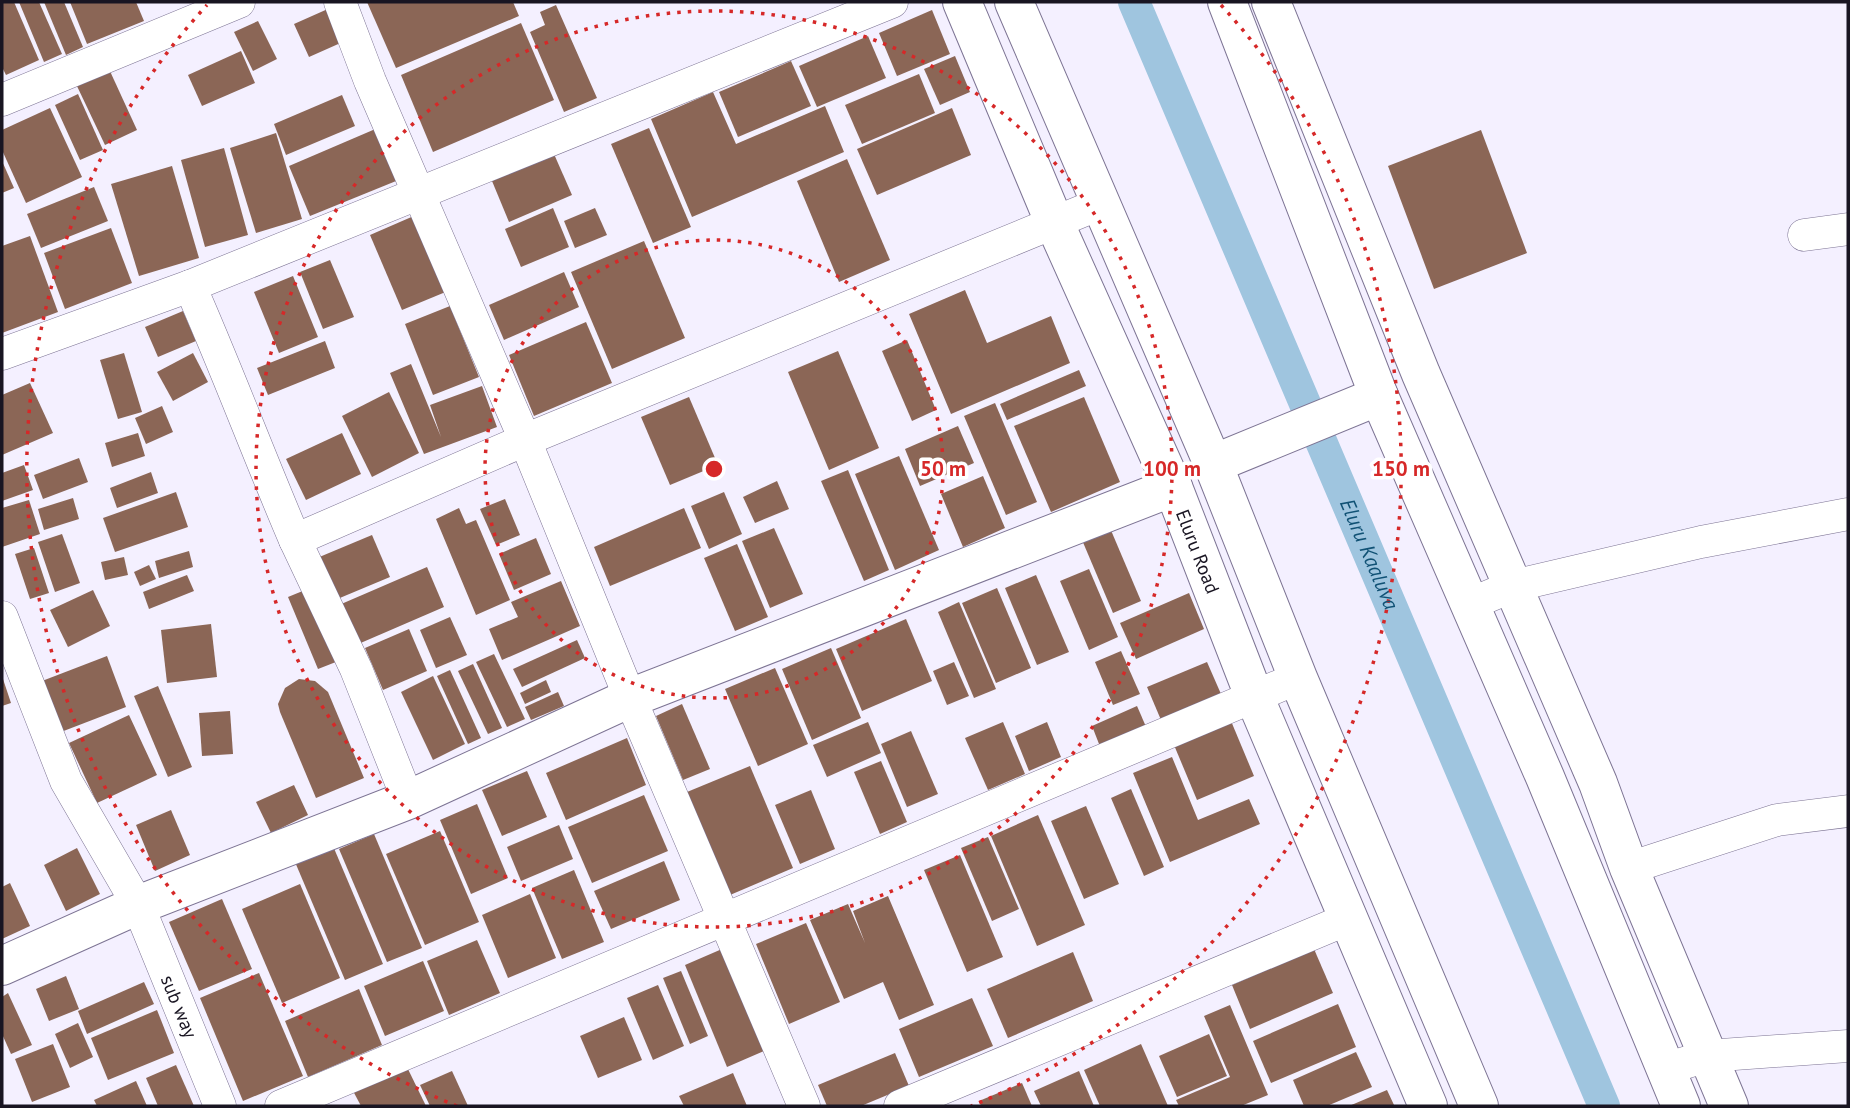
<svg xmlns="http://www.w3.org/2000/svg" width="1850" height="1108" font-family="'PT Sans',sans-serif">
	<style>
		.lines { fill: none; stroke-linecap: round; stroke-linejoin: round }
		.canal { stroke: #9fc5df; stroke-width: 32 }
		.building { fill: #8b6656 }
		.minor-casing { stroke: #7d7494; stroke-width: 33 }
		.tertiary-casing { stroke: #7d7494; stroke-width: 40 }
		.secondary-casing { stroke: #7d7494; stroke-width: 40 }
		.minor { stroke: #fff; stroke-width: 32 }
		.tertiary { stroke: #fff; stroke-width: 38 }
		.secondary { stroke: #fff; stroke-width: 38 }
		.ring { fill: none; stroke: #d62828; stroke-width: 3.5; stroke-dasharray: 3.5 7 }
		.labels { text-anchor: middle; stroke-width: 7; stroke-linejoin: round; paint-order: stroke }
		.street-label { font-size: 19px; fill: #191522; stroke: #fff }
		.water-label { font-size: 21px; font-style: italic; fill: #115275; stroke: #fff }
		.centre { fill: #d62828; stroke: #fff; stroke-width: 3.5 }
		.ring-label { font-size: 21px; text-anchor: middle; font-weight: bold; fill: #d62828; stroke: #fff; stroke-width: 7; stroke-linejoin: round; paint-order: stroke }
	</style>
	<rect width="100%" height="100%" fill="#f4f0ff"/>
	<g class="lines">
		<path class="canal" id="s1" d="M1134 2 1604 1106"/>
	</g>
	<g class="building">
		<polygon points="2,2 14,2 39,60 6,75 2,67"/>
		<polygon points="19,2 39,2 62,54 44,62"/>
		<polygon points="44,2 64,2 83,47 66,55"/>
		<polygon points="70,2 136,2 144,21 87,44"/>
		<polygon points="367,2 513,2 519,16 396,68"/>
		<polygon points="556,5 597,98 564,112 530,32 545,25 540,12"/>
		<polygon points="330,8 345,41 309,57 294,24"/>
		<polygon points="932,10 950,54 897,76 879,33"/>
		<polygon points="258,21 277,59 253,71 234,32"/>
		<polygon points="521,23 554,100 433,152 401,75"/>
		<polygon points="868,36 886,78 817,107 799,66"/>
		<polygon points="241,51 255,83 202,106 188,75"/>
		<polygon points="955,56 970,92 940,105 924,69"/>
		<polygon points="791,61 811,106 738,137 719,92"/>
		<polygon points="109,69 137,130 105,145 76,84"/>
		<polygon points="919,74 935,113 862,144 845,105"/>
		<polygon points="713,92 736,144 825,106 844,152 692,217 651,119"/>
		<polygon points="78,94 103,150 80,160 55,105"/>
		<polygon points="342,95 355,126 286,155 274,124"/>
		<polygon points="50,108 82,177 26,203 2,150 2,130"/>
		<polygon points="952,108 971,155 877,195 857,149"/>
		<polygon points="380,127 401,179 310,216 289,166"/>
		<polygon points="649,128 691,227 653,243 611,144"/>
		<polygon points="1481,130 1527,253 1434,289 1388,166"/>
		<polygon points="276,133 302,219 256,233 230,148"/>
		<polygon points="224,148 248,235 205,247 181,160"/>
		<polygon points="554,154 572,195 509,222 492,181"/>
		<polygon points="847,159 890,260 839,282 797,181"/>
		<polygon points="2,161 14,188 2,193"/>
		<polygon points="172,166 199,258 139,276 111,184"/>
		<polygon points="94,187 108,221 41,248 27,214"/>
		<polygon points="553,208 569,247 521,267 505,229"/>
		<polygon points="595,208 607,235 575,248 564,221"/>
		<polygon points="416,215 448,291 402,310 370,235"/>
		<polygon points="111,228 132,283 65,309 44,253"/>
		<polygon points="30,236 58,312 2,333 2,246"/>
		<polygon points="644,241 685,338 612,369 571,272"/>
		<polygon points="330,260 354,317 323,329 300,272"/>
		<polygon points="564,272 579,307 504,340 489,305"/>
		<polygon points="293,276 318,337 279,353 254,292"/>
		<polygon points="965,290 987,343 1051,316 1070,363 951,414 909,314"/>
		<polygon points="450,306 479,377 433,395 405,324"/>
		<polygon points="183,311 196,341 158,357 145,327"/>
		<polygon points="586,322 612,383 534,416 509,355"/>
		<polygon points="907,340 936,410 912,421 882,351"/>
		<polygon points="325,341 335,368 268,395 257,368"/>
		<polygon points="838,351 879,448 829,470 788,372"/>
		<polygon points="124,353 142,412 118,419 100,360"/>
		<polygon points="193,353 208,382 173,401 157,372"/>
		<polygon points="411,364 441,437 430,405 482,386 497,427 424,454 390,373"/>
		<polygon points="1079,370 1086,386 1007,420 1000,404"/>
		<polygon points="30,383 53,433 2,455 2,395"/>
		<polygon points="389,392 419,453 372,477 342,416"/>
		<polygon points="689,397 718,465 670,485 641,417"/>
		<polygon points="1084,397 1120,482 1051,512 1014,426"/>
		<polygon points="995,403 1037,502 1006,515 964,416"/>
		<polygon points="162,406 173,432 146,444 135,418"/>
		<polygon points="958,426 974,463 920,486 905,449"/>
		<polygon points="138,433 145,456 112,467 105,443"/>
		<polygon points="342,433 361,474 306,500 286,459"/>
		<polygon points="899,456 939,550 895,570 855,474"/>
		<polygon points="79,458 88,482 43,499 34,475"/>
		<polygon points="24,465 33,490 2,501 2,473"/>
		<polygon points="848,470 889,570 864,581 821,481"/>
		<polygon points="151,472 158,493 117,508 110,488"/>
		<polygon points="983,476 1005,528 963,547 941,494"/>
		<polygon points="777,481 789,509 755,523 743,497"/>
		<polygon points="176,492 188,527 115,552 103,518"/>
		<polygon points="724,492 742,534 709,549 691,506"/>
		<polygon points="73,498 79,519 44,530 38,509"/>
		<polygon points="505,499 520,535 496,545 480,509"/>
		<polygon points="29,500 40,534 2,547 2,508"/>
		<polygon points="459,508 466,524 476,520 510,600 476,615 436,519"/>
		<polygon points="684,508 701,548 610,586 594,547"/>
		<polygon points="774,528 803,594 770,608 742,541"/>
		<polygon points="1110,528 1141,601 1113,613 1082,540"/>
		<polygon points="62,534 80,583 55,592 38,542"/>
		<polygon points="372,535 390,577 335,600 317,558"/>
		<polygon points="536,538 551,574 514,590 499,554"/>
		<polygon points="737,544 768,617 735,631 704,558"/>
		<polygon points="34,548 49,593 30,599 15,554"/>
		<polygon points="189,551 193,567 159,578 155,561"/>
		<polygon points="124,557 128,575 105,580 101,562"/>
		<polygon points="149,565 156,579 140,586 134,572"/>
		<polygon points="427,567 444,607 356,645 339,605"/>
		<polygon points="1089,569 1118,637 1089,650 1060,581"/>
		<polygon points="187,575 194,591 149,609 143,592"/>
		<polygon points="1036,575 1069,652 1037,665 1005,588"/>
		<polygon points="561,581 580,626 502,660 489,629 518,617 511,602"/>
		<polygon points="310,588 341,660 318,669 288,597"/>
		<polygon points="997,588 1031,668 996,683 962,603"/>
		<polygon points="93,590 110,626 68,647 50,610"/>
		<polygon points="1189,593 1204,629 1136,659 1120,623"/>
		<polygon points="959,602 996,689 974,698 938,612"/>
		<polygon points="450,617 467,655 436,668 420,630"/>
		<polygon points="906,619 932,681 862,711 836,649"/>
		<polygon points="211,624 217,677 167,683 161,630"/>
		<polygon points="409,629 427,671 383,690 365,648"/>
		<polygon points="577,640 585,658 522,687 513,669"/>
		<polygon points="831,648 861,718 812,740 782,669"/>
		<polygon points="1121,651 1140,694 1113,705 1095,662"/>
		<polygon points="494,654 525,719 507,727 476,662"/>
		<polygon points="107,656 126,707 61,732 42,681"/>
		<polygon points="954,662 969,696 947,705 933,671"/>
		<polygon points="1207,662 1221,694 1161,720 1147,687"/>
		<polygon points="473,664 502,728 488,734 458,671"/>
		<polygon points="775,668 808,744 758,766 725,689"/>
		<polygon points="450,670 481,738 468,744 437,676"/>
		<polygon points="2,676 11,703 2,706"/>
		<polygon points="433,676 465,744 433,760 401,692"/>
		<polygon points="299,679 315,681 328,692 364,778 316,798 280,712 278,704 285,688"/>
		<polygon points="546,680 551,692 525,704 520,693"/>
		<polygon points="158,686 192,767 168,777 134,696"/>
		<polygon points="558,692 564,706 531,720 525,707"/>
		<polygon points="682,704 710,769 683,780 656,716"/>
		<polygon points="1137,706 1147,729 1101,749 1092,726"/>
		<polygon points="230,711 233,754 202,756 199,713"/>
		<polygon points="129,715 157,775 97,803 69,743"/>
		<polygon points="1231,721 1254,776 1197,800 1174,745"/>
		<polygon points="868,722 881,753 827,777 813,745"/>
		<polygon points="1003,722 1025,774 988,790 965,738"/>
		<polygon points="1047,722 1061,757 1029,771 1015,736"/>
		<polygon points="911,731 938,794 907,807 881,744"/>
		<polygon points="627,738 646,785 566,820 546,773"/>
		<polygon points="1172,757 1198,820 1249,799 1260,824 1170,862 1133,773"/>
		<polygon points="881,761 907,822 880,834 854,772"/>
		<polygon points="750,766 793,868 730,895 687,792"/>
		<polygon points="527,771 547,817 502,836 482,790"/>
		<polygon points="294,785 308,815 271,833 256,802"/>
		<polygon points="1131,789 1164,867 1144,876 1111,798"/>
		<polygon points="811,790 835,849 800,864 775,805"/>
		<polygon points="644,795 668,851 592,883 568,827"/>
		<polygon points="477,804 508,878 471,894 440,820"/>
		<polygon points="1086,806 1119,884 1084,899 1051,821"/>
		<polygon points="171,810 190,855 155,871 136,825"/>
		<polygon points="1038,815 1085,925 1037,946 991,836"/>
		<polygon points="559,825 573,859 521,881 507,847"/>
		<polygon points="440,831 479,922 425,945 386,854"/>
		<polygon points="374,834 422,948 387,962 339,849"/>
		<polygon points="988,837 1019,909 992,921 961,848"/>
		<polygon points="333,846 383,964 345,980 295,862"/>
		<polygon points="77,848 100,894 66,911 44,865"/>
		<polygon points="960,855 1003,957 967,972 924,870"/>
		<polygon points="664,861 680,900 611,929 594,891"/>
		<polygon points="574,870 604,942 562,959 532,888"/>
		<polygon points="10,883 30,926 2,939 2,887"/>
		<polygon points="300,884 340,978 282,1003 242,909"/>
		<polygon points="530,894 556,958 508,978 482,915"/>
		<polygon points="888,896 934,1005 899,1020 883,982 844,999 810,920 848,904 865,943 853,911"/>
		<polygon points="222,899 252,969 199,991 169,922"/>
		<polygon points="806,923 840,1002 789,1024 756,944"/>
		<polygon points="477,940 500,993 449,1015 427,961"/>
		<polygon points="722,949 764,1051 727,1067 685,965"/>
		<polygon points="1314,949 1333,993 1250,1029 1232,985"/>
		<polygon points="1073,952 1093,1001 1008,1038 987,989"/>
		<polygon points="423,961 444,1011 385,1036 364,986"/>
		<polygon points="681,971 708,1036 690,1044 663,978"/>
		<polygon points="259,973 303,1076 243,1101 200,998"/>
		<polygon points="66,976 79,1009 49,1021 36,989"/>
		<polygon points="144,982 154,1004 87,1034 78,1011"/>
		<polygon points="658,985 684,1046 653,1060 627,998"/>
		<polygon points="359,989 382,1045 308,1077 285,1021"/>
		<polygon points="8,993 32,1045 11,1054 2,1034 2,997"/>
		<polygon points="972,998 993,1046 919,1077 899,1029"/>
		<polygon points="1338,1004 1356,1047 1271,1083 1253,1041"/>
		<polygon points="1230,1005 1268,1095 1241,1106 1179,1106 1176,1100 1230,1077 1204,1016"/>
		<polygon points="157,1010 174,1053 108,1080 91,1038"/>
		<polygon points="624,1017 642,1060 598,1078 580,1036"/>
		<polygon points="78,1023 93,1057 70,1068 55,1034"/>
		<polygon points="1209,1034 1227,1076 1177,1097 1159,1056"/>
		<polygon points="53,1044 70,1087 32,1102 15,1059"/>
		<polygon points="1141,1044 1168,1106 1100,1106 1084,1070"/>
		<polygon points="1356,1052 1372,1087 1327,1106 1304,1106 1293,1080"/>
		<polygon points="895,1053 909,1086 861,1106 827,1106 818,1085"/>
		<polygon points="405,1063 426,1106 361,1106 352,1089"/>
		<polygon points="176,1065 194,1106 158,1106 146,1078"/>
		<polygon points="452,1071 468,1106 430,1106 420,1085"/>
		<polygon points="1079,1071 1094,1106 1041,1106 1034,1091"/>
		<polygon points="733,1073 747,1106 684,1106 679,1096"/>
		<polygon points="136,1081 147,1106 97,1106 94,1100"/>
		<polygon points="1022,1083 1032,1106 981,1106 979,1101"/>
		<polygon points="1387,1090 1394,1105 1349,1106"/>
	</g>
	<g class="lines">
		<defs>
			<g id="minor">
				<polyline points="340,2 370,81 525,440 630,698 804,1106"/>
				<polyline points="2,100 239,2"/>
				<polyline points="1804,235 1848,229"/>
				<path d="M190 286C227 370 259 456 295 540"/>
				<polyline points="2,354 190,286 892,2"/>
				<polyline points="1470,604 1513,586 1701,542 1848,514"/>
				<path id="s2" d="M2 617 66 781 138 905 220 1106"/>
				<polyline points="408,800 356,669 295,540 525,440 1102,203"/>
				<polyline points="1629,868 1777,820 1848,811"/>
				<polyline points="1665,1069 1707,1056 1848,1046"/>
				<polyline points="281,1106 1298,678"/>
				<polyline points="900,1106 1348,919"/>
			</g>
			<g id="tertiary">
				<polyline points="1213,464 1379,396"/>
				<polyline points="2,966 138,905 408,800 630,698 1173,487"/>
			</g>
			<g id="secondary">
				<path id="s3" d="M962 2 1055 224 1173 487 1254 696 1428 1106"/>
				<polyline points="1014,2 1213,464 1298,678 1479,1106"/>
				<polyline points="1227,2 1379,396 1545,777 1681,1106"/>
				<polyline points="1271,2 1421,374 1598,783 1629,868 1729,1106"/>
			</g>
		</defs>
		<use href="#minor" class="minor-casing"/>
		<use href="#tertiary" class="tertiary-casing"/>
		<use href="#secondary" class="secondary-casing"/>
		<use href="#minor" class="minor"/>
		<use href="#tertiary" class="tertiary"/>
		<use href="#secondary" class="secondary"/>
	</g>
	<g class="ring">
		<circle cx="714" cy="469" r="229"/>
		<circle cx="714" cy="469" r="458"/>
		<path d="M457 1106A687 687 0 0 1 207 5M1221 5A687 687 0 0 1 971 1106"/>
	</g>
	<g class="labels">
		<g class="street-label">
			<text dy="7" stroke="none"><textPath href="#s3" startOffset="598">Eluru Road</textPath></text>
			<text dy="7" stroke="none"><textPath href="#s2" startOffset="429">sub way</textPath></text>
		</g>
		<g class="water-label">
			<text dy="7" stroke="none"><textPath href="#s1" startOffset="600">Eluru Kaaluva</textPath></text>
		</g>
	</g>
	<circle cx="714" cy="469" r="10" class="centre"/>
	<g class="ring-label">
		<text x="943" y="476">50 m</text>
		<text x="1172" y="476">100 m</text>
		<text x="1401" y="476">150 m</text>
	</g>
	<rect width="1850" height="1108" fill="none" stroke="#191522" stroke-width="7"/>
</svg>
